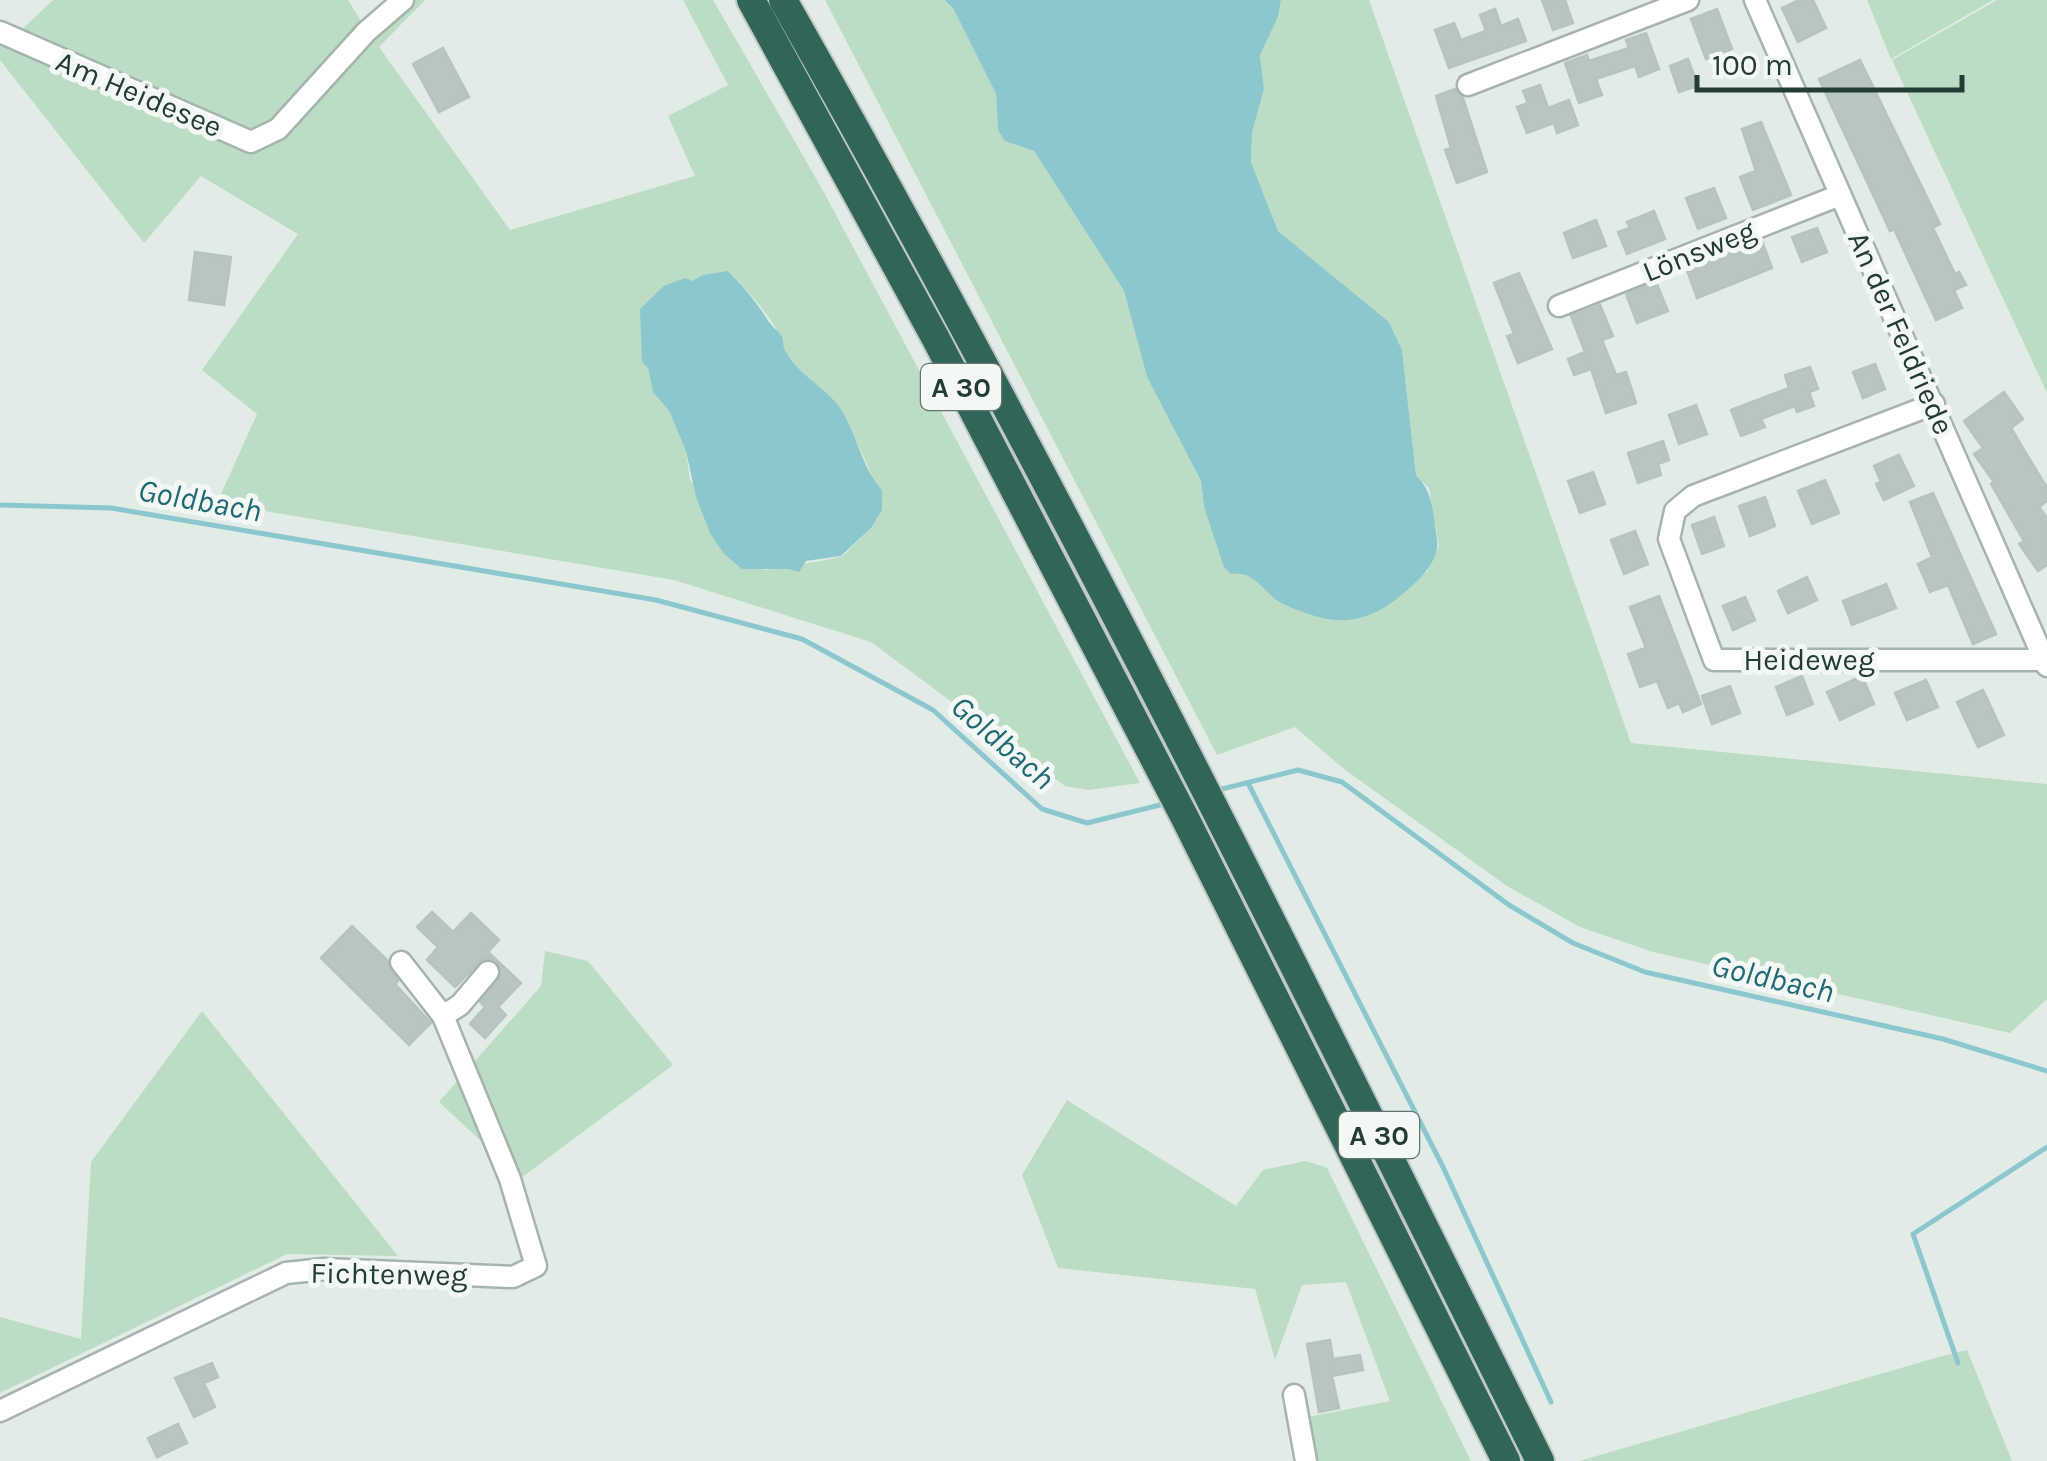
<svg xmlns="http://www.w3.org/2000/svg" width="2047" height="1461" font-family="Karla,sans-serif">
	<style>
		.green { fill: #bcdcc3; fill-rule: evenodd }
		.water { fill: #8dc7ce }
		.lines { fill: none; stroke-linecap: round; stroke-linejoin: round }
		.stream { stroke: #8dc7ce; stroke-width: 5 }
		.building { fill: #b8c6c0; stroke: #b5c5be; stroke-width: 2.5 }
		.minor-casing { stroke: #a5b4ae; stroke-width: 25 }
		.highway-casing { stroke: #c1c8c6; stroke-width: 32 }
		.minor { stroke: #fff; stroke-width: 20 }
		.highway { stroke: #306659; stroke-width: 28 }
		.labels { text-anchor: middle; stroke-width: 10; stroke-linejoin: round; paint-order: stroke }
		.shield { fill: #f3f8f5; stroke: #61746e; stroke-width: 2.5 }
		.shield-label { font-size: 28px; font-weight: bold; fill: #233c34 }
		.street-label { font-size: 30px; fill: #233c34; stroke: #f3f8f5 }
		.water-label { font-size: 32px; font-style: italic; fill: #206a75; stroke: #f3f8f5 }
	</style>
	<rect width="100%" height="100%" fill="#e2ece7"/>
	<g class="green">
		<path d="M53 0H348L364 26 387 0H425L379 47 510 230 695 176 668 116 728 85 683 0H713L821 187 1140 783 1089 790 1065 786 871 642 674 580 217 503 257 414 202 370 298 234 201 176 144 243 0 60V33L14 37ZM728 271C748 290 768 313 781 337 784 341 783 347 785 351 794 370 814 381 828 394 837 402 872 470 874 482 875 496 872 514 871 528 863 535 848 552 842 556 837 559 773 569 764 570L690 480 686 451 669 411 653 392 648 368Z"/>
		<polygon points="825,0 943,0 953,8 996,94 998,130 1005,140 1034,151 1124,291 1147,377 1201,481 1204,508 1240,573 1252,577 1427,572 1439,546 1429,488 1416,475 1402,350 1389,322 1278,231 1251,162 1252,133 1264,89 1260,55 1278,17 1281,0 1369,0 1631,743 2047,784 2047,999 2010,1033 1653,952 1580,927 1507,886 1344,769 1295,727 1217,755"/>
		<polygon points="1867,0 1993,0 1891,59"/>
		<polygon points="1997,0 2047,0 2047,393 1892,60"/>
		<polygon points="545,951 588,961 673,1065 521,1178 439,1102 541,986"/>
		<polygon points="202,1011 398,1256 287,1254 0,1393 0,1317 81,1339 91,1162"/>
		<polygon points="1067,1100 1236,1206 1263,1170 1306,1161 1327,1168 1471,1461 1316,1461 1308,1417 1390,1401 1346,1282 1302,1285 1275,1360 1255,1289 1058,1268 1022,1175"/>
		<polygon points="1967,1350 2012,1461 1579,1461 1946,1355"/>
	</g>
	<g class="water">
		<path d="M944 0H1281L1278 17 1260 55 1264 89 1252 133 1251 162 1278 231 1389 322 1402 350 1416 475C1434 493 1433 514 1437 539 1440 556 1426 573 1414 584 1379 617 1349 630 1303 612 1293 608 1283 605 1275 599 1261 587 1251 570 1231 574L1224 567 1204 507 1201 481 1147 377 1124 291 1034 151 1005 141 998 130 996 94 953 8Z"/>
		<path d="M728 271C744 287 755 300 767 319 771 326 779 331 782 337 784 342 783 348 786 352 799 376 825 386 840 408 856 432 862 468 882 490V510L871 528 841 556 806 561 799 572 789 569H742L724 554 710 533 696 497 686 451 669 411 653 392 648 368 642 362 640 309 664 286 685 278 692 281 703 275Z"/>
	</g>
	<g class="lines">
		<g class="stream">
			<polyline points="0,505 111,508 656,600 802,639 933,710 1042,809 1087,823 1168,803"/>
			<polyline points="1248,783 1443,1167 1551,1402"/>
			<polyline points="1218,790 1298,770 1342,782 1509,905 1573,943 1645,972 1943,1039 2047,1071"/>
			<polyline points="1958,1363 1913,1234 2047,1147"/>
		</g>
	</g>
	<g class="building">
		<polygon points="1542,0 1565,0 1573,23 1553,30"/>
		<polygon points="1799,0 1813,0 1826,28 1798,42 1782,8"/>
		<polygon points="1495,9 1501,26 1518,19 1526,41 1449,68 1435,30 1454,23 1461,40 1486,31 1480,15"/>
		<polygon points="1717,9 1732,49 1706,59 1691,19"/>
		<polygon points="1646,33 1659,69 1639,77 1635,66 1596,79 1602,95 1579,103 1565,63 1587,55 1589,61 1629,48 1626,40"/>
		<polygon points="443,48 469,97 439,112 413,64"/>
		<polygon points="1688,59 1698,86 1679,92 1670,66"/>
		<polygon points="1860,60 1940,224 1933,228 1955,274 1959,272 1966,285 1954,290 1962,308 1936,320 1894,229 1890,231 1819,79"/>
		<polygon points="1540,85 1548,108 1569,100 1578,125 1557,133 1554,123 1527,133 1517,107 1528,103 1523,91"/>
		<polygon points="1455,89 1463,98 1487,172 1457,183 1445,150 1451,148 1436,96"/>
		<polygon points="1761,122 1791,195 1753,210 1740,177 1756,171 1742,129"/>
		<polygon points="1714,188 1726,218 1698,229 1686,198"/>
		<polygon points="1654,211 1665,239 1627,254 1618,232 1630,228 1627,222"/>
		<polygon points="1596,220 1606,246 1573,258 1564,233"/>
		<polygon points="1817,228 1827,252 1802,262 1792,237"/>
		<polygon points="1762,241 1772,268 1697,298 1687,270"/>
		<polygon points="195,252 231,257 224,305 189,300"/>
		<polygon points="1519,273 1552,349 1518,363 1507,336 1514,334 1494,283"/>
		<polygon points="1656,282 1668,311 1637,323 1626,294"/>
		<polygon points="1600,305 1613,336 1602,340 1616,375 1626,372 1636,403 1606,413 1591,369 1574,375 1568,359 1585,352 1571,316"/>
		<polygon points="1875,364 1885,389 1863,398 1853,372"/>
		<polygon points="1810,367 1818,389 1809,392 1814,406 1797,412 1795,406 1761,419 1765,427 1741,436 1731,410 1789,388 1785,375"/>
		<polygon points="2004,392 2023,419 2011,428 2047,488 2047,501 2039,507 2047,518 2047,565 2038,571 2019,544 2024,541 1991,484 1994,482 1974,454 1983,448 1964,421"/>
		<polygon points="1696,405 1707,434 1679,444 1669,415"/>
		<polygon points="1663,441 1669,460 1658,464 1661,475 1638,483 1628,453"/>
		<polygon points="1899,455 1914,486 1884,500 1876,484 1881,482 1874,466"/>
		<polygon points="1593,472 1605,504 1580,513 1568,481"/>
		<polygon points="1825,480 1839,513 1812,524 1798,491"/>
		<polygon points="1933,493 1996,634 1973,644 1948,585 1930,592 1918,564 1932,557 1910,502"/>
		<polygon points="1765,497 1775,526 1750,536 1739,506"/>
		<polygon points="1714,517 1724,546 1702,554 1692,525"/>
		<polygon points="1635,531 1648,564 1624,574 1611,540"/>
		<polygon points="1807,577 1817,600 1788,613 1778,591"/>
		<polygon points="1886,584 1896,608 1852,625 1843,601"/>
		<polygon points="1659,596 1701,704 1683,712 1679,703 1668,708 1657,681 1640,687 1628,654 1646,648 1630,607"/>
		<polygon points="1745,597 1755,620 1733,630 1723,606"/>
		<polygon points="1802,676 1813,704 1787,715 1776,687"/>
		<polygon points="1862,676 1874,704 1840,720 1827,692"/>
		<polygon points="1926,680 1938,707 1907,720 1895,693"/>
		<polygon points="1730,686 1740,713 1712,724 1702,696"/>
		<polygon points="1983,690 2004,735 1978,747 1957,702"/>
		<polygon points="432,912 453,932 471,913 499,940 488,952 521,983 498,1007 506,1015 485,1038 470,1024 485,1007 480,1002 499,980 500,966 491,959 482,960 455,987 427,960 438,947 417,927"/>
		<polygon points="352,926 388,961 398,981 395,984 431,1023 409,1045 321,958"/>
		<polygon points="1330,1340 1333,1359 1360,1355 1363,1370 1332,1376 1339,1408 1319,1412 1307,1344"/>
		<polygon points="212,1363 218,1377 204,1383 215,1407 194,1417 175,1378"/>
		<polygon points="178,1424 187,1443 157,1457 148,1438"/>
	</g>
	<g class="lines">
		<defs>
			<g id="minor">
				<polyline points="1755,0 2047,666"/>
				<polyline points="0,32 251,142 278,129 366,32 403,0"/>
				<polyline points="1468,85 1688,0"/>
				<polyline points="1559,306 1840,195"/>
				<polyline points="1934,404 1693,496 1675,511 1669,539 1714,660 2044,660"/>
				<polyline points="443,1016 460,1005 488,972"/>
				<polyline points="1294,1395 1306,1461"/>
				<polyline points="0,1411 286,1273 324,1269 513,1277 536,1266 510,1179 443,1016 401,962"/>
			</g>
			<g id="highway">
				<polyline points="751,0 936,339 1185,818 1506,1461"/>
				<path d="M783 0C1054 477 1297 969 1540 1461"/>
			</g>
		</defs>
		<use href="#minor" class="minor-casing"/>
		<use href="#highway" class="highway-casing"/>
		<use href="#minor" class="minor"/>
		<use href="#highway" class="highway"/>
	</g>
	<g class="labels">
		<g class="shield">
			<rect x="921" y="364" width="80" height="46" rx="8"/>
			<rect x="1339" y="1112" width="80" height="46" rx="8"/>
		</g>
		<g class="shield-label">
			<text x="961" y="397">A 30</text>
			<text x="1379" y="1145">A 30</text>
		</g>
		<g class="street-label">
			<text transform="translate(139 94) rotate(23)" y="10">Am Heidesee</text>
			<text transform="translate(1699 251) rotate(-22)" y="10">Lönsweg</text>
			<text transform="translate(1901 333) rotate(66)" y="10">An der Feldriede</text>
			<text x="1809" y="670">Heideweg</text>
			<text transform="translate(389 1274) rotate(1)" y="10">Fichtenweg</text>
		</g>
		<g class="water-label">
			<text transform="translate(200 500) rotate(10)" y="11">Goldbach</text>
			<text transform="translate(1003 742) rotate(41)" y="11">Goldbach</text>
			<text transform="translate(1773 978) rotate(13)" y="11">Goldbach</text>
		</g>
	</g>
	<path d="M1697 75v15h265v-15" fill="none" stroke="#233c34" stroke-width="5"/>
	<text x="1712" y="75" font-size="30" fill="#233c34" stroke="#f3f8f5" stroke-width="8" paint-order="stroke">100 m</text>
</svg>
